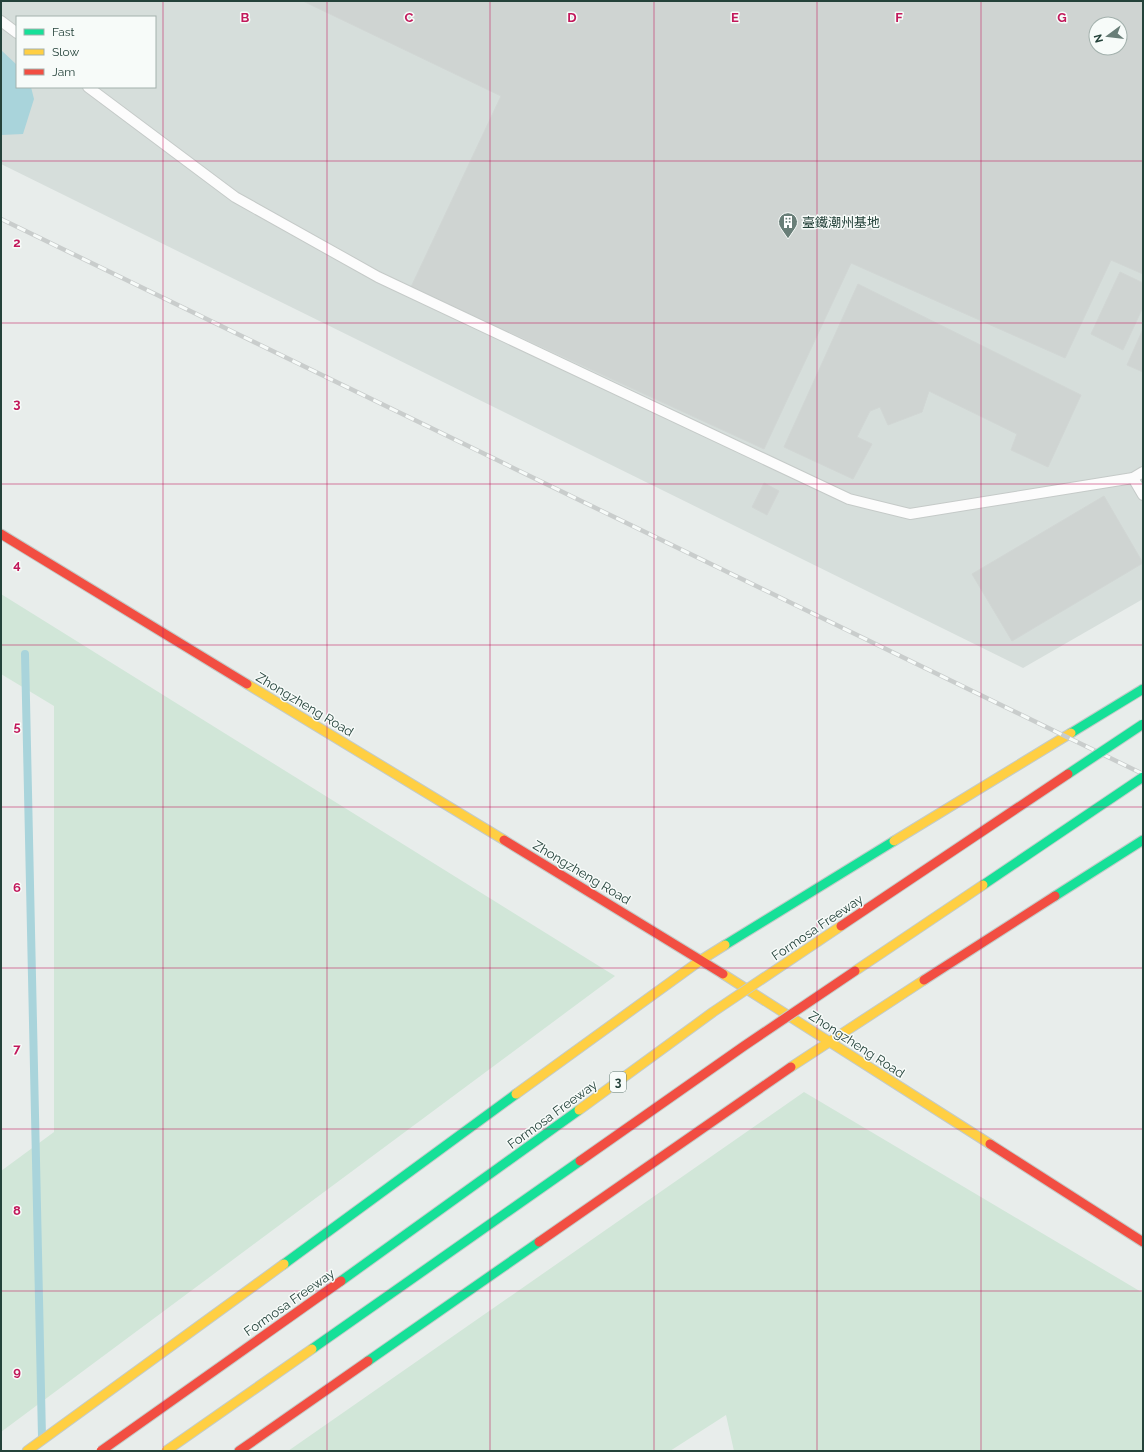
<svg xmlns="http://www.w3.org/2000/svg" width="1144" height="1452" font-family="Raleway,'Noto Sans TC',sans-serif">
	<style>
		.built { fill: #d6dedb; fill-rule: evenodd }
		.green { fill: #d1e6d8 }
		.water { fill: #a9d4db }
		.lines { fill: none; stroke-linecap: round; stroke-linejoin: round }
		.stream { stroke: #a9d4db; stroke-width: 8 }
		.building { fill: #cfd4d2; stroke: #d1d6d4; fill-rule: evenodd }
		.lane-casing { stroke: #c5cac8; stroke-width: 12 }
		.fast-casing { stroke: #c3cbc8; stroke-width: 11 }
		.slow-casing { stroke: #c3cbc8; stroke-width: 11 }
		.jam-casing { stroke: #c3cbc8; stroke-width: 11 }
		.lane { stroke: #fcfcfc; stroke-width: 10 }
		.fast { stroke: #16e098; stroke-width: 9 }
		.slow { stroke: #ffcf43; stroke-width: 9 }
		.jam { stroke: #f24e42; stroke-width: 9 }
		.rail-casing { stroke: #c9cdcc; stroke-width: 4.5 }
		.rail { stroke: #f7fbf9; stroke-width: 3; stroke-dasharray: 9; stroke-linecap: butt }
		.fast-bridge-casing { stroke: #c3ccc9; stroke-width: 11; stroke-linecap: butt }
		.slow-bridge-casing { stroke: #c3ccc9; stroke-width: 11; stroke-linecap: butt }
		.jam-bridge-casing { stroke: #c3ccc9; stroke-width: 11; stroke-linecap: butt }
		.fast-bridge { stroke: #16e098; stroke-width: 9 }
		.slow-bridge { stroke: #ffcf43; stroke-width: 9 }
		.jam-bridge { stroke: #f24e42; stroke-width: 9 }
		.grid { fill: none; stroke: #c2185b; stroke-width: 1; stroke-opacity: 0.55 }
		.labels { text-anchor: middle; stroke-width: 3; stroke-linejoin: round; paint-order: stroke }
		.shield { fill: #f7fbf9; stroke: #637a73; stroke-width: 1 }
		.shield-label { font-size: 12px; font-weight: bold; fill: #24423a }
		.poi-label { font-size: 13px; fill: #24423a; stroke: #f7fbf9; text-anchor: start }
		.street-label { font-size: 13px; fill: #24423a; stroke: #f7fbf9 }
		.grid-label { font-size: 13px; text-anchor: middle; font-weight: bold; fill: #c2185b; stroke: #f7fbf9; stroke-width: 3; stroke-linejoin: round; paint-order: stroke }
	</style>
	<rect width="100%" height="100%" fill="#e8edeb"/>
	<path class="built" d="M1 1H1143V599L1023 668 1 164ZM17 17H155V87H17ZM1096 24H1120V48H1096Z"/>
	<g class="green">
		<polygon points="1,594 615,976 1,1432 1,1171 54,1132 54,706 1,674"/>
		<polygon points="804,1092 1143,1293 1143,1451 734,1451 726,1415 670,1451 288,1451"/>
	</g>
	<polygon class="water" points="1,50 17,65 17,87 31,87 34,99 23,134 1,135"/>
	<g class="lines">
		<polyline class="stream" points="25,654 42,1437"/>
	</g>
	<g class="building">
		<path d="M303 1H1143V274L1111 260 1065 358 851 263 764 449 411 287 501 96ZM1096 24H1120V48H1096Z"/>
		<polygon points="1120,272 1143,283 1143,307 1123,350 1091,334"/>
		<polygon points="858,284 1081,395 1048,467 1011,450 1017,434 929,391 922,412 888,425 880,407 870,411 857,437 872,444 853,479 784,447"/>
		<polygon points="1143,329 1143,372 1127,365"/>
		<polygon points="764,483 779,491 767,515 752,507"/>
		<polygon points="1104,496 1143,563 1012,641 972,574"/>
	</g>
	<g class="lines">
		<defs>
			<g id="lane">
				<polyline points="1,21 17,33"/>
				<polyline points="88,87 235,197 378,277 849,499 910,514 1133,478 1143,472"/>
				<polyline points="1133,478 1143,495"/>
			</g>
			<g id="fast">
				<polyline points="1071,733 1143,689"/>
				<polyline points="1055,896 1143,840"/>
				<polyline points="725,945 894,841"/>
				<polyline points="284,1264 516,1094"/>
				<polyline points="368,1361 539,1242"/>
			</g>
			<g id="slow">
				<polyline points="247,684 504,840"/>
				<polyline points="894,841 1071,733"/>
				<polyline points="723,974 990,1144"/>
				<polyline points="791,1067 924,980"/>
				<polyline points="516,1094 701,960 725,945"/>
				<polyline points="27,1451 284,1264"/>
			</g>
			<g id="jam">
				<polyline points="1,534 247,684"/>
				<polyline points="504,840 723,974"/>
				<polyline points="924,980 1055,896"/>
				<polyline points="990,1144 1143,1242"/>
				<polyline points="539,1242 791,1067"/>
				<polyline points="239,1451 368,1361"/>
			</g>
		</defs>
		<use href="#lane" class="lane-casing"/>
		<use href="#fast" class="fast-casing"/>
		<use href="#slow" class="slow-casing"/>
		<use href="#jam" class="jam-casing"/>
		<use href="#lane" class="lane"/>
		<use href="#fast" class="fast"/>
		<use href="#slow" class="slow"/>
		<use href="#jam" class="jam"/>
		<defs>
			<polyline id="rail" points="1,219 1143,774"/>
		</defs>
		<use href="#rail" class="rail-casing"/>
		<use href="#rail" class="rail"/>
		<defs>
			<g id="fast-bridge">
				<polyline points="1068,774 1143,724"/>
				<polyline points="983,885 1143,777"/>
				<polyline points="341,1281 579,1110"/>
				<polyline points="312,1349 580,1161"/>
			</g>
			<g id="slow-bridge">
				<polyline points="855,971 983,885"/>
				<polyline points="579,1110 713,1012 841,926"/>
				<polyline points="166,1451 312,1349"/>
			</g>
			<g id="jam-bridge">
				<polyline points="841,926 1068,774"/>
				<polyline points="580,1161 744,1046 855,971"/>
				<polyline points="101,1451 341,1281"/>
			</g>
		</defs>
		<use href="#fast-bridge" class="fast-bridge-casing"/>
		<use href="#slow-bridge" class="slow-bridge-casing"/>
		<use href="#jam-bridge" class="jam-bridge-casing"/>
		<use href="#fast-bridge" class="fast-bridge"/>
		<use href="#slow-bridge" class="slow-bridge"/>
		<use href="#jam-bridge" class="jam-bridge"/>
	</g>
	<path class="grid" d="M163 1V1451M327 1V1451M490 1V1451M654 1V1451M817 1V1451M981 1V1451M1 161H1143M1 323H1143M1 484H1143M1 645H1143M1 807H1143M1 968H1143M1 1129H1143M1 1291H1143"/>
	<defs>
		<symbol id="building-pin" viewBox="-11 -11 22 30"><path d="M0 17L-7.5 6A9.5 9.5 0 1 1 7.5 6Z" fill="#697e78" stroke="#f7fbf9"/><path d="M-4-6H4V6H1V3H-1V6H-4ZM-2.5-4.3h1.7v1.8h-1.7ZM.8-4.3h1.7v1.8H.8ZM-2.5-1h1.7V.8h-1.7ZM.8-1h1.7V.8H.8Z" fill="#fff"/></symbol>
	</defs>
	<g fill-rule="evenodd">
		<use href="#building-pin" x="777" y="211" width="22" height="30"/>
	</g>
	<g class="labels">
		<rect class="shield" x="610" y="1072" width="16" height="20" rx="3"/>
		<g class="shield-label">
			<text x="618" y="1086">3</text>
		</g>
		<g class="poi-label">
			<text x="802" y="227">臺鐵潮州基地</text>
		</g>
		<g class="street-label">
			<text transform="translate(305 704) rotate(31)" y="5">Zhongzheng Road</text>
			<text transform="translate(582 872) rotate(31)" y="5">Zhongzheng Road</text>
			<text transform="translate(817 927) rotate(-34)" y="5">Formosa Freeway</text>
			<text transform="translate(857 1044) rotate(33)" y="5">Zhongzheng Road</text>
			<text transform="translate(552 1114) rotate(-36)" y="5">Formosa Freeway</text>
			<text transform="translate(289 1302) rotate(-35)" y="5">Formosa Freeway</text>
		</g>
	</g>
	<g class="grid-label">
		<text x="245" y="22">B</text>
		<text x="409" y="22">C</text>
		<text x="572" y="22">D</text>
		<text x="735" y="22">E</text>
		<text x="899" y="22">F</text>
		<text x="1062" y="22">G</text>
		<text x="17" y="247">2</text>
		<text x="17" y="408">3</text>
		<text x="17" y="569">4</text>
		<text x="17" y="731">5</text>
		<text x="17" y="892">6</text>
		<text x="17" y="1053">7</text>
		<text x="17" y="1215">8</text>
		<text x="17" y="1376">9</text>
	</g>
	<rect width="1144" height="1452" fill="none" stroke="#24423a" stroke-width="4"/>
	<rect x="16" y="16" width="140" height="72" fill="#f7fbf9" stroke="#a3b1ad"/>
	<rect x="24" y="29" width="20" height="6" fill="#16e098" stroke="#a3b1ad"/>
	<text x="52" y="36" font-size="12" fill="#24423a">Fast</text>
	<rect x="24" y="49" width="20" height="6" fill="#ffcf43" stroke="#a3b1ad"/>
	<text x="52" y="56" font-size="12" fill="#24423a">Slow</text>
	<rect x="24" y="69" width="20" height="6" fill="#f24e42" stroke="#a3b1ad"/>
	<text x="52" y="76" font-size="12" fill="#24423a">Jam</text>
	<g transform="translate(1108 36) rotate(255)"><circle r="19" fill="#f7fbf9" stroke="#a3b1ad"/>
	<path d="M0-3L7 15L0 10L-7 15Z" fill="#697e78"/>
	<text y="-6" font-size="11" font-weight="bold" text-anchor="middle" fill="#24423a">N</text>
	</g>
</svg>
